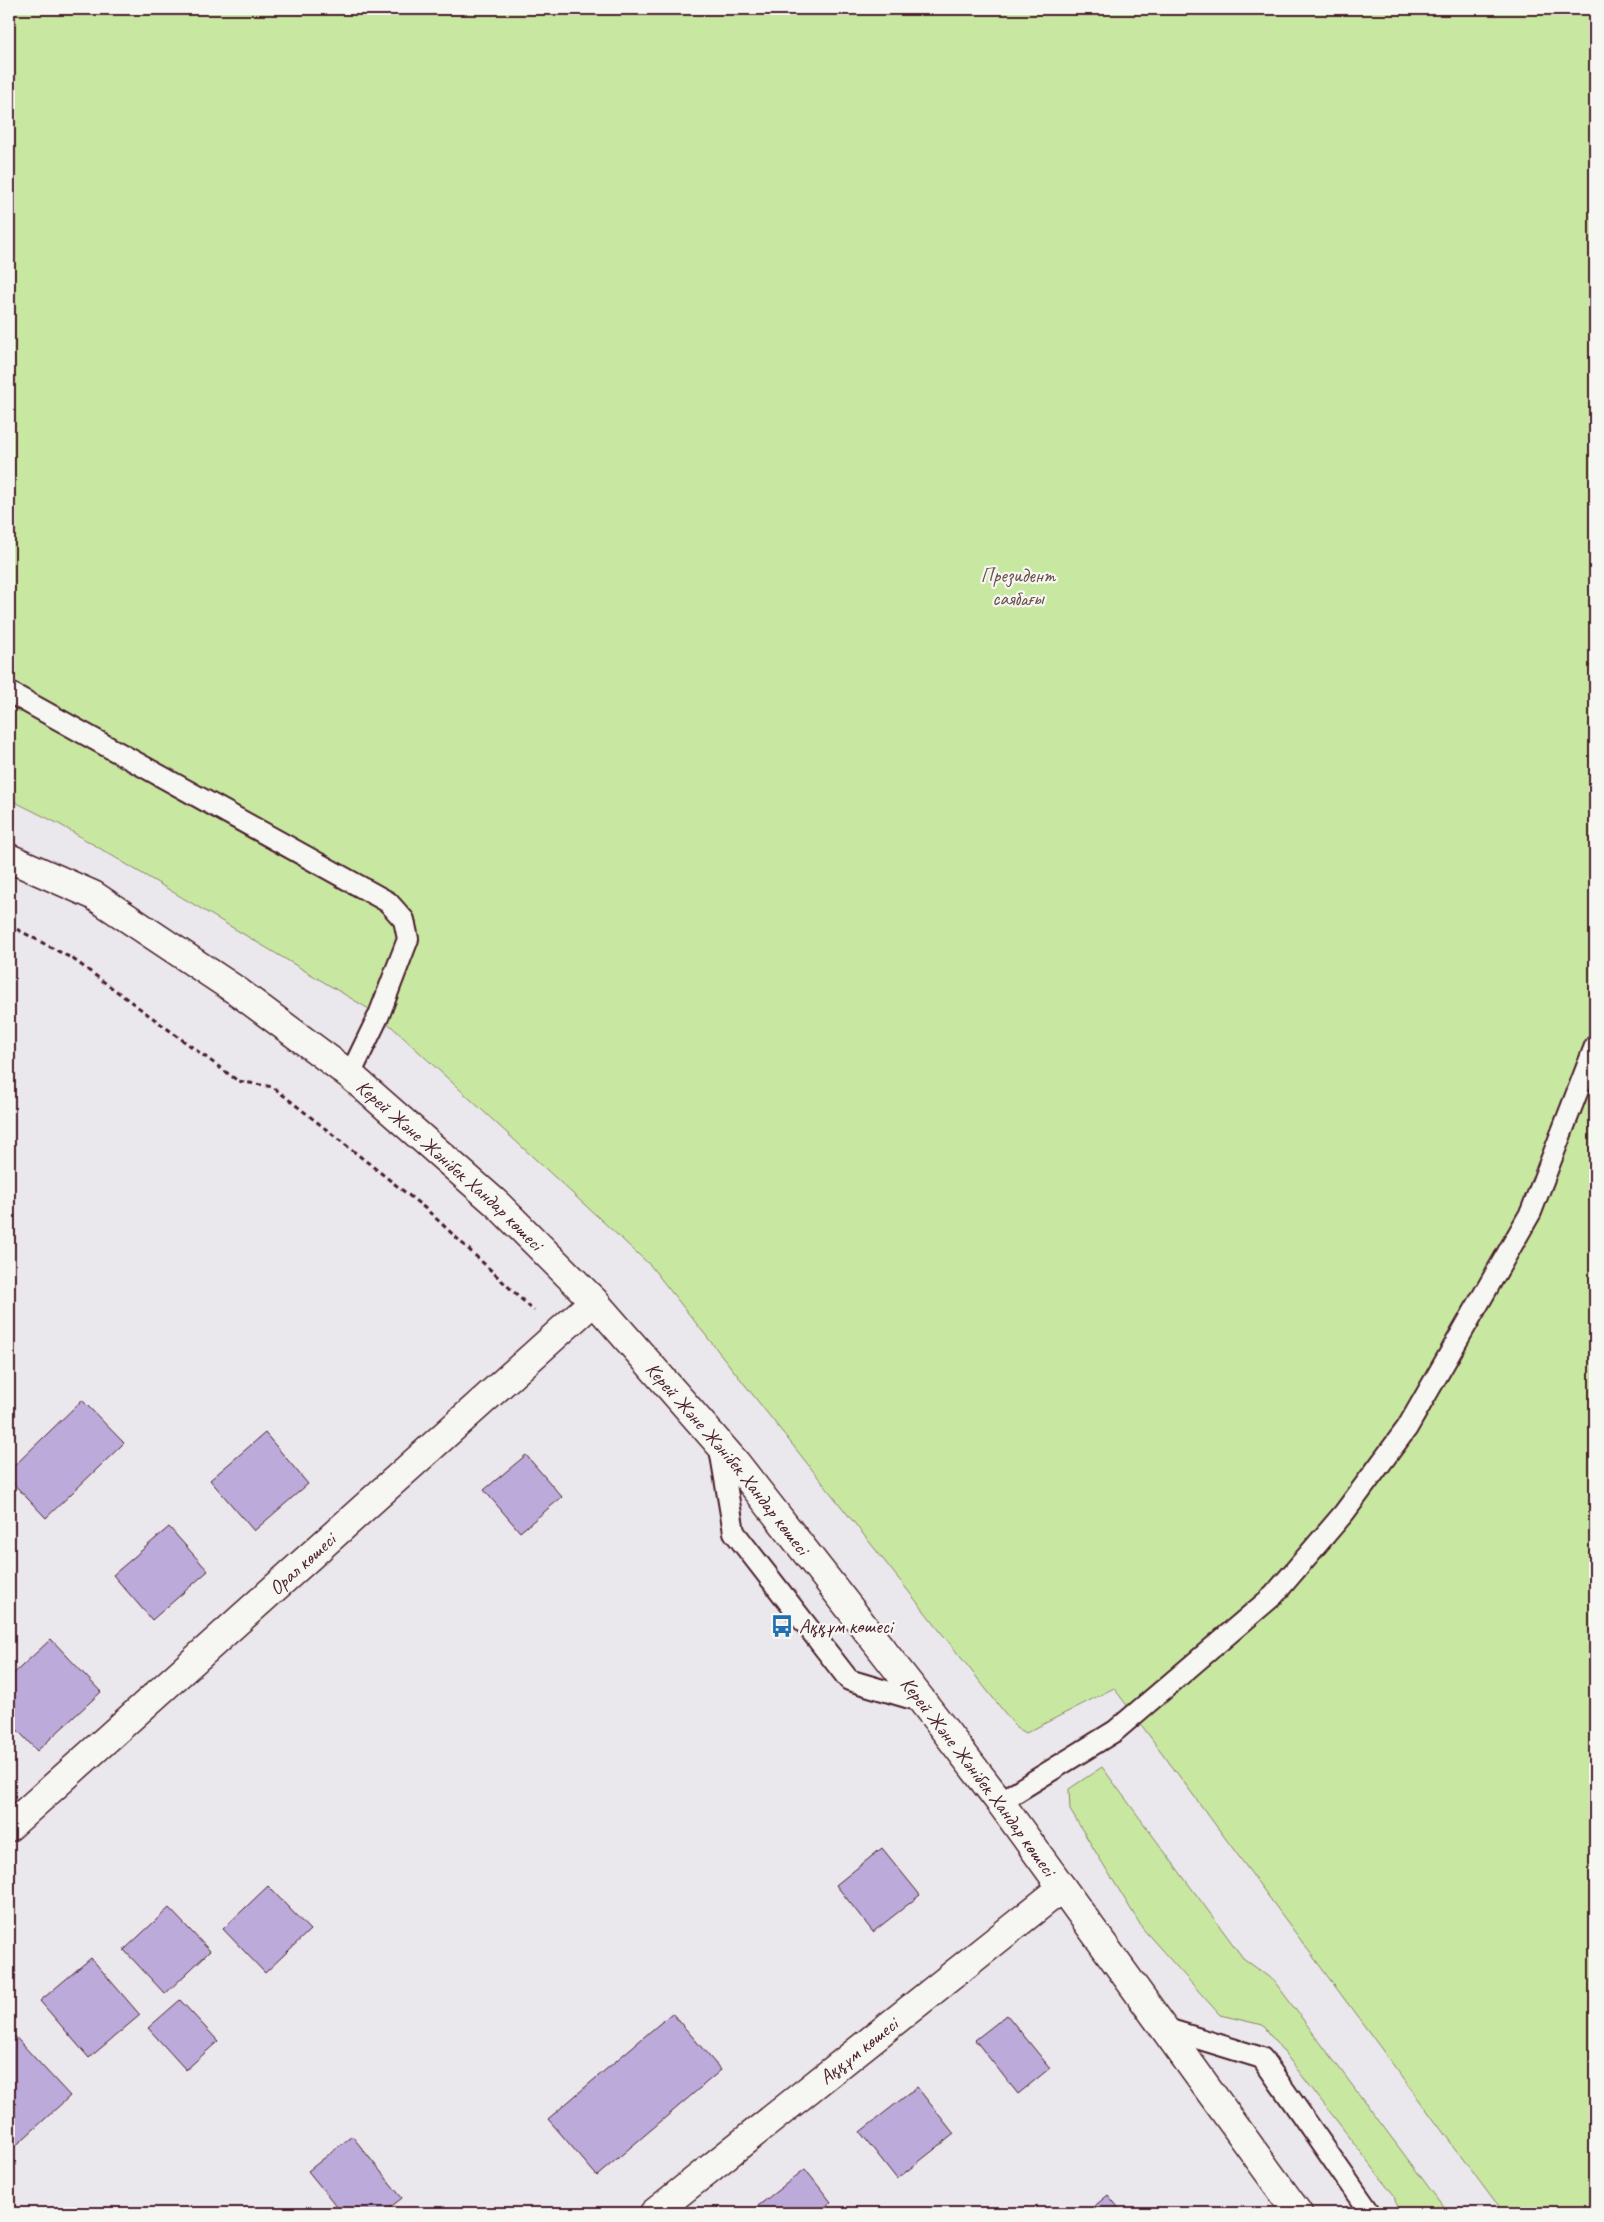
<svg xmlns="http://www.w3.org/2000/svg" width="1604" height="2222" font-family="Caveat,sans-serif">
	<style>
		.green { fill: #c8e8a1; stroke: #898466 }
		.building { fill: #bcaada; stroke: #4a1f2b }
		.lines { fill: none; stroke-linecap: round; stroke-linejoin: round }
		.lane-casing { stroke: #4a1f2b; stroke-width: 24 }
		.street-casing { stroke: #4a1f2b; stroke-width: 31 }
		.secondary-casing { stroke: #4a1f2b; stroke-width: 31 }
		.path { stroke: #4a1f2b; stroke-width: 3; stroke-dasharray: 5 4; stroke-linecap: butt }
		.lane { stroke: #f6f6f2; stroke-width: 20 }
		.street { stroke: #f6f6f2; stroke-width: 28 }
		.secondary { stroke: #f6f6f2; stroke-width: 28 }
		.labels { text-anchor: middle; stroke-width: 4.5; stroke-linejoin: round; paint-order: stroke }
		.park-label { font-size: 20px; fill: #6a5148; stroke: #f6f6f2 }
		.street-label { font-size: 20px; fill: #4a1f2b; stroke: #f6f6f2 }
		.poi-label { font-size: 20px; fill: #4a1f2b; stroke: #f6f6f2; text-anchor: start }
	</style>
	<rect width="100%" height="100%" fill="#eae7ed"/>
	<filter id="ink" filterUnits="userSpaceOnUse"><feTurbulence type="fractalNoise" baseFrequency=".02" numOctaves="2"/><feDisplacementMap in="SourceGraphic" scale="10" xChannelSelector="R" yChannelSelector="G"/><feConvolveMatrix kernelMatrix="1 2 1 2 8 2 1 2 1" color-interpolation-filters="sRGB"/></filter>
	<g filter="url(#ink)">
		<g class="green">
			<polygon points="9,9 1595,9 1595,2213 1503,2213 1114,1688 1026,1733 1016,1727 650,1265 379,1015 59,824 9,799"/>
			<polygon points="1102,1767 1243,1958 1274,1981 1448,2213 1398,2213 1394,2195 1263,2025 1220,2015 1143,1929 1070,1810 1069,1789"/>
		</g>
		<g class="building">
			<polygon points="82,1400 124,1443 46,1518 9,1479 9,1471"/>
			<polygon points="265,1433 308,1484 254,1531 210,1480"/>
			<polygon points="526,1455 562,1497 520,1532 484,1490"/>
			<polygon points="169,1527 208,1571 152,1620 113,1575"/>
			<polygon points="51,1639 101,1692 37,1751 9,1721 9,1678"/>
			<polygon points="882,1848 920,1895 873,1932 836,1885"/>
			<polygon points="268,1886 310,1930 265,1973 223,1929"/>
			<polygon points="169,1908 210,1951 165,1994 124,1950"/>
			<polygon points="91,1958 140,2015 89,2058 40,2001"/>
			<polygon points="180,2000 218,2041 186,2070 148,2028"/>
			<polygon points="672,2013 721,2070 597,2176 548,2119"/>
			<polygon points="1007,2015 1050,2068 1018,2094 975,2040"/>
			<polygon points="9,2030 70,2096 9,2152"/>
			<polygon points="917,2087 954,2134 897,2179 860,2132"/>
			<polygon points="352,2136 402,2198 383,2213 342,2213 308,2171"/>
			<polygon points="805,2169 831,2202 817,2213 749,2213"/>
			<polygon points="1108,2195 1123,2213 1086,2213"/>
		</g>
		<g class="lines">
			<defs>
				<g id="lane">
					<polyline points="9,692 388,902 404,920 408,939 379,1015 350,1075"/>
					<polyline points="719,1443 734,1532 849,1680 923,1702"/>
					<polyline points="1000,1802 1115,1731 1274,1595 1344,1513 1407,1428 1531,1212 1595,1046"/>
					<polyline points="1164,2028 1262,2058 1370,2213"/>
				</g>
				<g id="street">
					<path id="s1" d="M9 1827 594 1301"/>
					<path id="s2" d="M654 2213 1062 1888"/>
				</g>
				<g id="secondary">
					<path id="s3" d="M9 858 93 895 237 991 350 1075 497 1204 594 1301 736 1463 923 1702 1000 1802 1298 2213"/>
				</g>
			</defs>
			<use href="#lane" class="lane-casing"/>
			<use href="#street" class="street-casing"/>
			<use href="#secondary" class="secondary-casing"/>
			<polyline class="path" points="9,925 73,959 238,1081 273,1087 426,1209 534,1311"/>
			<use href="#lane" class="lane"/>
			<use href="#street" class="street"/>
			<use href="#secondary" class="secondary"/>
		</g>
	</g>
	<defs>
		<symbol id="bus-bare" viewBox="-9 -9 18 18"><path d="M-5-6H5V4H4V6H2V4H-2V6H-4V4H-5ZM-3.5-4V0h7V-4ZM-3.5 1.2v1.5H-2V1.2ZM2 1.2v1.5H3.5V1.2Z" fill="#1f6fb2" stroke="#f6f6f2" stroke-width="2.5" paint-order="stroke"/></symbol>
	</defs>
	<g fill-rule="evenodd">
		<use href="#bus-bare" x="766" y="1610" width="32" height="32"/>
	</g>
	<g class="labels">
		<g class="park-label">
			<text x="1018" y="582">Президент<tspan x="1018" dy="23">саябағы</tspan></text>
		</g>
		<g class="street-label">
			<text dy="7" stroke="none"><textPath href="#s3" startOffset="540">Керей Және Жәнібек Хандар көшесі</textPath></text>
			<text dy="7" stroke="none"><textPath href="#s3" startOffset="945">Керей Және Жәнібек Хандар көшесі</textPath></text>
			<text dy="7" stroke="none"><textPath href="#s1" startOffset="394">Орал көшесі</textPath></text>
			<text dy="7" stroke="none"><textPath href="#s3" startOffset="1350">Керей Және Жәнібек Хандар көшесі</textPath></text>
			<text dy="7" stroke="none"><textPath href="#s2" startOffset="261">Аққұм көшесі</textPath></text>
		</g>
		<g class="poi-label">
			<text x="799" y="1633">Аққұм көшесі</text>
		</g>
	</g>
	<rect width="1604" height="2222" fill="none" stroke="#f6f6f2" stroke-width="30"/>
	<rect x="15" y="15" width="1574" height="2192" fill="none" stroke="#4a1f2b" stroke-width="2" filter="url(#ink)"/>
</svg>
